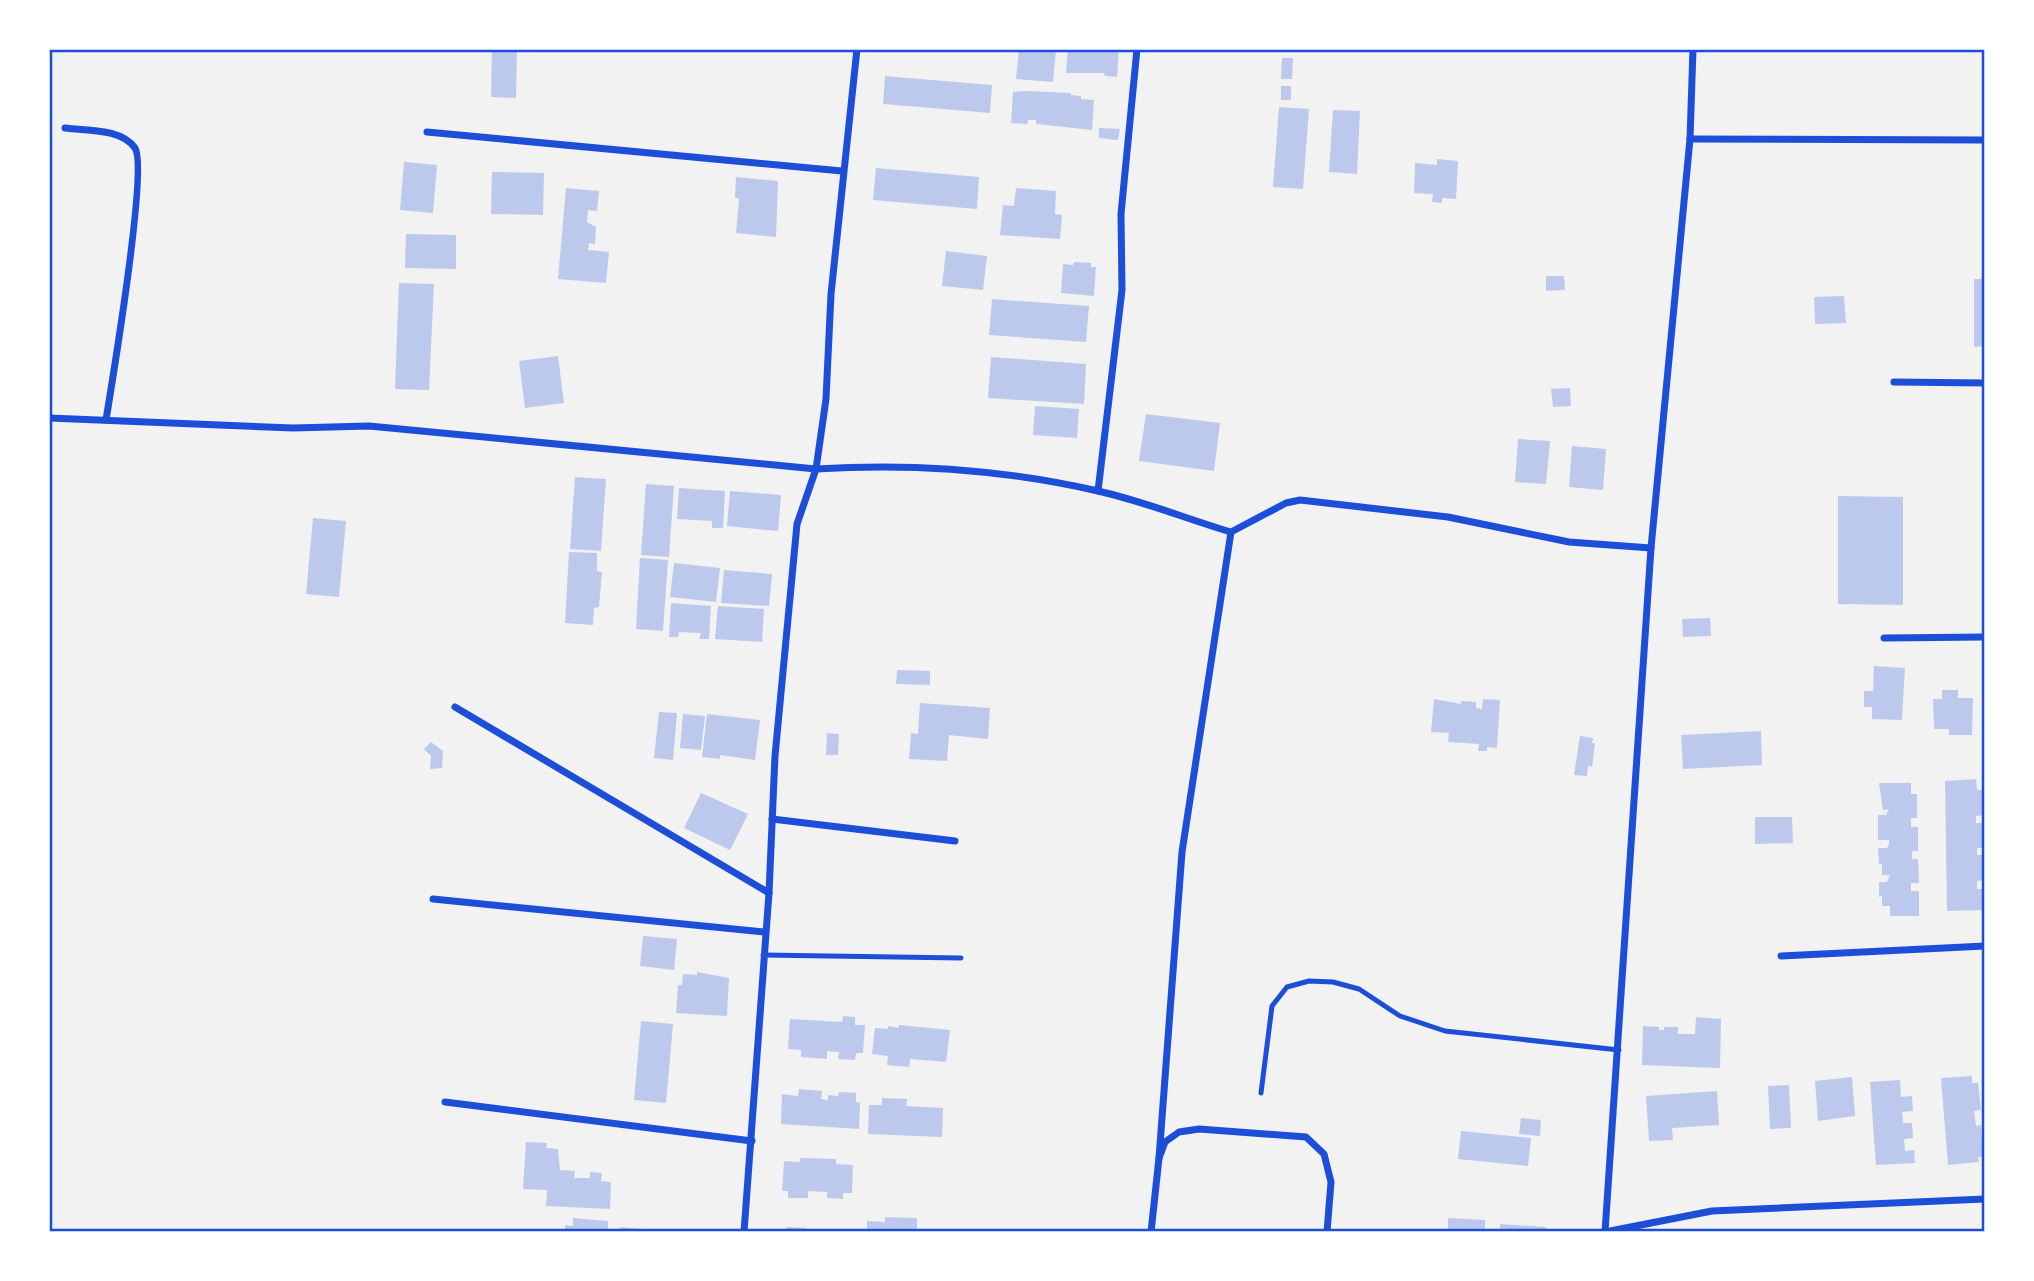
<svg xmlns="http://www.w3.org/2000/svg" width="2034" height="1281" font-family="'Playfair Display',serif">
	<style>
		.building { fill: #bdc9ec }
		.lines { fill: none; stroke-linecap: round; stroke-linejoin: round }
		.service { stroke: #1d4ed8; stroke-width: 5 }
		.minor { stroke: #1d4ed8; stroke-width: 7 }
		.neatline { fill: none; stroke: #1d4ed8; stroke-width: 2.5 }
	</style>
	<rect width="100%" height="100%" fill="#f2f2f2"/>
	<g class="building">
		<polygon points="492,49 517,49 516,98 491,97"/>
		<polygon points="1019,49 1056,49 1053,82 1016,79"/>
		<polygon points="1068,49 1119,49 1117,77 1105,76 1104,73 1066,73"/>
		<polygon points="1282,58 1293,58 1292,79 1281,79"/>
		<polygon points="885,76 992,85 990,113 883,104"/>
		<rect x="1281" y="86" width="10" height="14"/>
		<polygon points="1026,91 1071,93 1071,95 1081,96 1081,99 1094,100 1092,130 1036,124 1036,120 1028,120 1027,124 1011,123 1013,92"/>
		<polygon points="1279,107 1309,109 1303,189 1273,187"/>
		<polygon points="1333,110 1360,111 1357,174 1329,172"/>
		<polygon points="1099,128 1120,129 1118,140 1099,138"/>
		<polygon points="1437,159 1458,161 1456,199 1442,198 1442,203 1432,202 1433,194 1414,193 1415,163 1437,165"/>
		<polygon points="404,162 437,165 433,213 400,210"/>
		<polygon points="876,168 979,177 977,209 873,200"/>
		<polygon points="492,172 544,173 543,215 491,214"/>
		<polygon points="736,177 778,181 776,237 736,233 739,199 735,197"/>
		<polygon points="566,188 599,191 597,211 588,210 587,222 596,227 595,244 589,243 588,250 609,252 606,283 558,279"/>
		<polygon points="1016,188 1056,191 1055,214 1062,215 1060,239 1000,235 1003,205 1014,206"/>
		<polygon points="406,234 456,235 456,269 405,268"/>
		<polygon points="946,251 987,256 983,290 942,286"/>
		<polygon points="1074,262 1091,263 1091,267 1096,267 1094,296 1061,293 1063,264 1073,265"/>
		<polygon points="1546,276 1564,276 1565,290 1546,291"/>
		<polygon points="1974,279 1985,279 1985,346 1974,347"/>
		<polygon points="399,283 434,284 429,390 395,389"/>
		<polygon points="1844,296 1846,323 1815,324 1814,297"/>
		<polygon points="992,299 1089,306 1086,342 989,335"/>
		<polygon points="558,356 564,403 525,408 519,361"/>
		<polygon points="991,357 1086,364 1084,404 988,398"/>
		<polygon points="1570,388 1571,406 1553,407 1551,389"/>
		<polygon points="1035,406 1079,409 1077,438 1033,435"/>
		<polygon points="1146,414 1220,423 1214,471 1139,461"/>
		<polygon points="1518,439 1550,441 1546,484 1515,482"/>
		<polygon points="1572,446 1606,449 1603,490 1569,487"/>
		<polygon points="575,477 606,479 601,551 570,549"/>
		<polygon points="646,484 674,486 669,557 641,555"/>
		<polygon points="679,488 725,491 723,528 712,528 712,521 677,519"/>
		<polygon points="730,491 781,495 778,531 727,526"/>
		<polygon points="1838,496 1903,497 1903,605 1838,604"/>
		<polygon points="313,518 346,521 339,597 306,594"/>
		<polygon points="569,552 597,553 597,571 602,572 599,607 594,608 593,625 565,623"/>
		<polygon points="640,558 668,560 663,631 636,629"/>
		<polygon points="674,563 720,568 716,602 670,597"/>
		<polygon points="724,570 772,574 769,606 721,603"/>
		<polygon points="671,603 711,606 709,639 699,639 701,633 679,632 678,637 669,637"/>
		<polygon points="718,606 764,609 762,642 715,639"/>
		<polygon points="1710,618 1711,636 1683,637 1682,619"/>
		<polygon points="1874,666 1905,668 1902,720 1872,719 1872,707 1864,707 1864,691 1873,691"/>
		<polygon points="897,670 930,671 930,685 896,684"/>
		<polygon points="1942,690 1958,690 1958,698 1973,698 1972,735 1949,735 1949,729 1934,729 1933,699 1942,699"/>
		<polygon points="1434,699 1461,704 1461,701 1476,702 1476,708 1482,709 1483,699 1500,700 1497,748 1487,747 1487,751 1478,751 1479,744 1448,742 1449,733 1431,732"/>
		<polygon points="920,703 990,708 988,739 949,735 947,761 909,759 911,733 918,734"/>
		<polygon points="659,712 677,713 673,760 654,758"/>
		<polygon points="683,714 705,716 701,750 680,748"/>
		<polygon points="707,714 760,720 755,760 720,755 720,759 702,757"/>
		<polygon points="1761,731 1762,765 1683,769 1681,735"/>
		<polygon points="827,733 839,734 838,755 826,755"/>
		<polygon points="1580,736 1593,738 1592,743 1595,743 1592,767 1588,766 1587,776 1574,775"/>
		<polygon points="431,742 443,751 442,768 430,769 431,756 424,749"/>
		<polygon points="1976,779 1977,790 1983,790 1984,815 1976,816 1976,823 1984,823 1985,848 1977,848 1977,855 1985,855 1985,880 1977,881 1977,889 1985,889 1985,910 1947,911 1945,781"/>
		<polygon points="1879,783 1911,783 1911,794 1917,794 1917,818 1911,818 1911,827 1918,827 1918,851 1912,851 1912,859 1918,859 1919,883 1911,883 1911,891 1919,891 1919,916 1890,916 1890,906 1882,906 1882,896 1879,897 1879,882 1887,882 1890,875 1882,875 1882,864 1879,864 1878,848 1887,848 1889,844 1889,840 1878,840 1878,815 1886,815 1889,809 1883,810"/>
		<polygon points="701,793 748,814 730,850 684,828"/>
		<polygon points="1755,817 1792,817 1793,843 1755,844"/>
		<polygon points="643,936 677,939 674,970 640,966"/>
		<polygon points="697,972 729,978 727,1016 676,1013 678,985 682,985 683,974 697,975"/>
		<polygon points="843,1016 855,1017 855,1025 865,1025 863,1053 856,1053 855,1060 838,1059 839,1052 827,1051 827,1059 801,1057 801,1050 788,1049 790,1019 842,1022"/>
		<polygon points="1696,1017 1721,1019 1720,1068 1642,1065 1643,1026 1659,1027 1659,1030 1664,1030 1664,1027 1678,1027 1678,1034 1695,1034"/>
		<polygon points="641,1021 673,1024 666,1103 634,1100"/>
		<polygon points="899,1025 950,1030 946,1062 910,1059 909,1067 887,1065 888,1056 872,1054 875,1028 888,1029 888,1026 899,1028"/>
		<polygon points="1972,1076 1972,1083 1978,1083 1981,1110 1974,1111 1976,1126 1981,1125 1983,1157 1978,1157 1979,1162 1948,1165 1941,1078"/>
		<polygon points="1852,1077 1855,1116 1818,1121 1815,1081"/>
		<polygon points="1900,1080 1901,1097 1912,1096 1913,1111 1902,1112 1903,1123 1912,1123 1913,1138 1904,1139 1905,1151 1914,1150 1915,1163 1876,1165 1870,1082"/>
		<polygon points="1789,1085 1791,1128 1770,1129 1768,1086"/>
		<polygon points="799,1089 822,1091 821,1099 828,1100 828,1095 838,1096 839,1092 856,1093 856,1102 860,1103 859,1129 781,1124 782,1094 798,1096"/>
		<polygon points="1717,1091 1719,1125 1672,1128 1673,1140 1649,1141 1646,1096"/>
		<polygon points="882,1098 907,1099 906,1106 943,1108 942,1137 868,1134 869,1105 882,1105"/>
		<polygon points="1521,1118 1541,1120 1540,1136 1519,1134"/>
		<polygon points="1461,1131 1531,1138 1528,1166 1458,1159"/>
		<polygon points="526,1142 547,1143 546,1148 558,1149 560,1170 575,1171 574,1178 590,1178 590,1172 602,1173 601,1181 611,1182 610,1209 546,1206 547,1190 523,1189"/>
		<polygon points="800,1158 836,1159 836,1164 853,1165 852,1193 843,1193 843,1199 827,1198 827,1192 808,1191 808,1198 788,1198 788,1191 782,1191 784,1161 800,1162"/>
		<polygon points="885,1217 917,1218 917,1232 867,1232 867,1221 885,1222"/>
		<polygon points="573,1218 608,1221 608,1232 565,1232 565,1225 573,1226"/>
		<polygon points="1448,1218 1485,1220 1485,1232 1448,1232"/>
		<polygon points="1500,1224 1546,1227 1545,1232 1500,1232"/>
		<polygon points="620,1227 654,1230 654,1232 619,1232"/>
		<polygon points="786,1227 806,1228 806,1232 786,1232"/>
	</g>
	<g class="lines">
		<g class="service">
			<polyline points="763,955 961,958"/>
			<polyline points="1261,1093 1272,1006 1287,987 1309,981 1333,982 1359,989 1400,1016 1445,1031 1619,1050"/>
		</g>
		<g class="minor">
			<path d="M65 128C87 131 121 128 135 148 148 167 112 383 106 420"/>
			<polyline points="427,132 842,171"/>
			<polyline points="1690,139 1985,140"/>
			<polyline points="1894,382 1985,383"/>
			<path d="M49 418 293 428 369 426 816 469C910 463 1006 470 1098 491 1143 501 1187 519 1231 532L1182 852 1159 1158"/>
			<polyline points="1098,491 1122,290 1121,214 1137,49"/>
			<polyline points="1231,532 1286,503 1300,500 1448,517 1569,542 1651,548"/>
			<polyline points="1884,638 1985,637"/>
			<polyline points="455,707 769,893"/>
			<polyline points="772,819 955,841"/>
			<polyline points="433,899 765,932"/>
			<polyline points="1781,956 1985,946"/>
			<polyline points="445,1102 752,1141"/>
			<polyline points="744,1232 769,893 775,756 797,524 816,469 826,399 831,294 857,49"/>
			<polyline points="1151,1232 1159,1158 1165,1142 1179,1132 1199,1129 1306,1137 1324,1154 1331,1182 1327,1232"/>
			<polyline points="1605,1232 1651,548 1690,139 1693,49"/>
			<polyline points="1605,1232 1712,1211 1985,1199"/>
		</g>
	</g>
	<rect width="2034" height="1281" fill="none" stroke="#ffffff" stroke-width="102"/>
	<rect x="51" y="51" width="1932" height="1179" class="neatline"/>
</svg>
